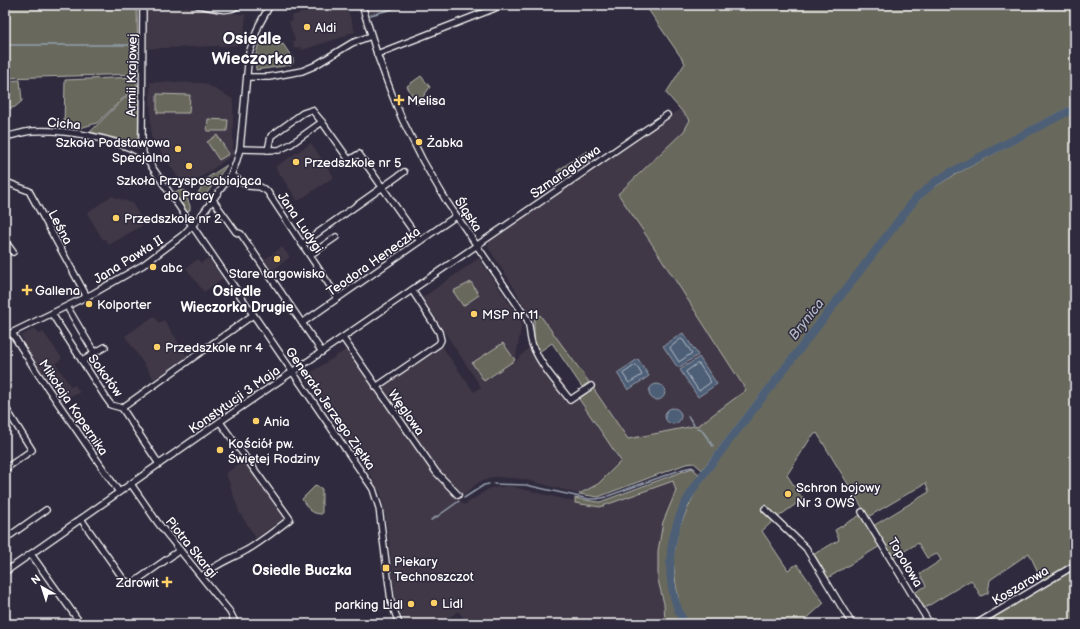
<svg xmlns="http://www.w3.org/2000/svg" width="1080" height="629" font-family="'Balsamiq Sans',sans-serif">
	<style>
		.built { fill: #413746 }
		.green { fill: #68695b; stroke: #b4b4ad }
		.water { fill: #4d5e77; stroke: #949ead }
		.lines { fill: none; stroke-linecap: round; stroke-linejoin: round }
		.shore { stroke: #b8bfc9; stroke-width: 1 }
		.stream { stroke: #949ead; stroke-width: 1.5 }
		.river { stroke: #4d5e77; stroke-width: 8 }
		.minor-casing { stroke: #fff; stroke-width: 8 }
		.minor { stroke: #2f2a3d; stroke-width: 5.5 }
		.poi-dot { fill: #ffd166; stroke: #2f2a3d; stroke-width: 1.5 }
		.labels { text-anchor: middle; stroke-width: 3; stroke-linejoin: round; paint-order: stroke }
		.poi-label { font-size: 13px; fill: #fff; stroke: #2f2a3d; text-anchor: start }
		.street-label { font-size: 13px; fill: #fff; stroke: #2f2a3d }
		.neighbourhood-label { font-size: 14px; font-weight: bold; fill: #fff; stroke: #2f2a3d }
		.water-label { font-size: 14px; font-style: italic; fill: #afb7c2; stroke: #2f2a3d }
		.district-label { font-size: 17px; font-weight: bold; fill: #fff; stroke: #2f2a3d }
	</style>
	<rect width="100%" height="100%" fill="#2f2a3d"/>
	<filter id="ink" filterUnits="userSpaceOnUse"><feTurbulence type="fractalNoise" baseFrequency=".025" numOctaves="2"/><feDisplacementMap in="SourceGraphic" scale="8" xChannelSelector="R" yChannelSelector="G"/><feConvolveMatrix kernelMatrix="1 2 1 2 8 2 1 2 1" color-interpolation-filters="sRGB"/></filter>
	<g filter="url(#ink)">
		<g class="built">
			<polygon points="137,5 187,5 246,15 243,45 138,49"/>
			<polygon points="327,5 346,5 355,32 347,34 346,36 302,50 301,47 294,49 293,41 295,40 289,22 292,21 291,16"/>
			<polygon points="366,5 405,5 370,14"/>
			<polygon points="150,82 204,83 233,99 233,155 185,188 151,137"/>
			<polygon points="680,109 690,119 684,131 618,194 648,238 746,390 699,425 628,439 593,388 579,399 621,461 598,484 579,494 523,479 495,477 479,482 463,495 437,469 378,383 438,341 474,392 481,387 422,298 479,258 522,323 515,362 534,342 546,362 572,395 588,382 540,316 534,320 527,311 514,288 488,247 490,241"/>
			<polygon points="311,143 334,177 298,201 275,167"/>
			<polygon points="111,196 132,203 145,224 109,245 105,239 103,240 87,213"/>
			<polygon points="282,247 290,257 272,271 264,260"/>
			<polygon points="208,258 223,278 204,292 186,268 198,259 201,263"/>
			<polygon points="154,316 159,323 164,320 188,357 154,379 125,336"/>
			<polygon points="35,328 39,334 43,332 62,358 56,364 71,387 75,385 79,391 79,393 75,395 74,394 61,403 21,343 24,341 21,336"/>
			<polygon points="347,349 432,471 464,505 490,488 510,486 596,507 673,481 676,491 663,522 658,580 664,604 665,624 468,624 458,611 441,624 405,624 396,601 387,524 381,494 373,479 304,377"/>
			<polygon points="244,460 284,518 256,538 239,512 226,473"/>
		</g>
		<g class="green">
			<polygon points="5,5 137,5 138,74 5,78"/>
			<polygon points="645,5 1075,5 1075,104 938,176 914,196 702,470 694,463 686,464 598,497 579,494 598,484 621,461 579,399 593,388 628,439 699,425 746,390 648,238 618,194 684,131 690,120 680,109 666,93 685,63"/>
			<polygon points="270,41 278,46 283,44 293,59 293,63 291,65 256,70 255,58 259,42"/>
			<polygon points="421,76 430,87 417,105 407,86"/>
			<polygon points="137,77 137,85 97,123 80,128 64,126 65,80"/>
			<polygon points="20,80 22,101 15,107 5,110 5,81"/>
			<polygon points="139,84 138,146 135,146 119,139 90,132"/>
			<polygon points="157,94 190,95 189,113 157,113"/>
			<polygon points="1075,109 1075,563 1043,583 1029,553 990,580 988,593 981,596 971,580 923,609 914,593 926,586 920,574 941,560 937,554 927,558 918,543 893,558 873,526 929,492 926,483 868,517 817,433 812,436 787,475 803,499 778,517 766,506 762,510 773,521 762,531 788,570 797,564 824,603 801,624 688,624 680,608 676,585 673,560 678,530 696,490 725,451 915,204 931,189 956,174 1048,125"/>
			<polygon points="208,119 228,120 227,131 207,131"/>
			<polygon points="217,135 229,154 219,160 207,142"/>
			<polygon points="587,151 593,159 562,179 557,171"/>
			<polygon points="227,165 204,197 198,193 207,178"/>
			<polygon points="184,190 190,206 190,210 187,212 174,192"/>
			<polygon points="471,282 479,295 463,306 453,291"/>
			<polygon points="540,315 589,382 582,387 552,343 539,352 534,342 534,320"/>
			<polygon points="503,343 515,360 484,381 472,363"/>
			<path d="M692 468 699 474C691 489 681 505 675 521 664 555 668 592 683 624H665L664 604 658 580V551L663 522 676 491 673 481 600 507 575 503V498L591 501 600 502Z"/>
			<path d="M316 485 322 489V514C311 514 307 508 302 499Z"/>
			<polygon points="862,514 880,546 828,578 814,554 839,540 835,530"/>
			<polygon points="1075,567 1075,624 986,624 985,622"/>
		</g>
		<g class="water">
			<polygon points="683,333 698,355 678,368 663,346"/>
			<polygon points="699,357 717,384 698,397 680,370"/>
			<polygon points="638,359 649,376 628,390 617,373"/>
			<circle cx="657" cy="392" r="8"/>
			<circle cx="673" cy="416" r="8"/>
		</g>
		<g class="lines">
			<g class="shore">
				<polygon points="681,339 683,340 692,353 679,362 670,348"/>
				<polygon points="697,364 699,364 711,382 699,391 686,372"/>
				<polygon points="636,365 642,375 629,383 623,374"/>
			</g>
			<g class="stream">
				<polyline points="371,15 406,5"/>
				<polyline points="5,45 139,45"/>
				<polyline points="688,416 694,425"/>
				<polyline points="697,428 701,429 713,446"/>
				<polyline points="718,450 720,452"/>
				<polyline points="700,472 703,474"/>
				<polyline points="494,484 526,485 589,499 597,499 606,497"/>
				<polyline points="608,496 683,469 692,467 695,469"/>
				<polyline points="464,498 484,485 489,484"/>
				<polyline points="431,520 438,516 459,501"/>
			</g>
			<path class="river" d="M685 624C665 588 666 545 683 508 692 488 706 471 719 454L916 198 935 182 951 172 1075 108"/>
			<defs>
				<g id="minor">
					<polyline points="143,5 142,139 143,154 373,489 379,508 391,601 399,624"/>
					<path d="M198 5C213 7 226 14 239 5"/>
					<path d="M362 5 377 54 391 92 402 119 423 161 447 202 527 319C531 328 529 338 533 346 541 366 557 383 570 400L591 386"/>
					<polyline points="377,54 503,5"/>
					<polyline points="247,77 269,77 302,71 314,66 352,43 371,36"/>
					<path d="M5 137C14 135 23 132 32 131 65 129 114 138 143 154"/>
					<polyline points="240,149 279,150 291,144 322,122 349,160 359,154 420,241"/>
					<polyline points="268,150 271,136 303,113 312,110 322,122"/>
					<polyline points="231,175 248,186 260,187 267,191 338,298"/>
					<polyline points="5,181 6,182 29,191 87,297"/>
					<polyline points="213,200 236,232 241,234 322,352"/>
					<polyline points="5,241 13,252"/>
					<polyline points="302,244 404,172"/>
					<polyline points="310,255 336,237"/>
					<polyline points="69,310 94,352 92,355 82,361"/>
					<polyline points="52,314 106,398 111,405 122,408 159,464"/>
					<polyline points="302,323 456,216"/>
					<polyline points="12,333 36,371 119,492"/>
					<polyline points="5,336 94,293 143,265 183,235 201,216 231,175 236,163 240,149 249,53 259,25 270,5"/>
					<polyline points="343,338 436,472 458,495"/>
					<polyline points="94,353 105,347"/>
					<polyline points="376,387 439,344 441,340 439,332 412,290"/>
					<polyline points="5,407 32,450 5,469"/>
					<polyline points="122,408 253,315"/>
					<polyline points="131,484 158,523 221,601 230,612 236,624"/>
					<polyline points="765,509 806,548 852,624"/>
					<polyline points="862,512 930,624"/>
					<polyline points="81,519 124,580 129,583 133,583 180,550"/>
					<polyline points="5,539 46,510"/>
					<polyline points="31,554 81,624"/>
					<polyline points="5,572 212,427 667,115"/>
					<path d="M202 576C217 563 231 559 247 550 262 541 276 530 290 519L220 422"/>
					<polyline points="5,618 9,624"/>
					<polyline points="976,624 1075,565"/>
				</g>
			</defs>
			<use href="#minor" class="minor-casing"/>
			<use href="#minor" class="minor"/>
		</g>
	</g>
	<g class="poi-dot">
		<circle cx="307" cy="27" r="4"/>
		<path d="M397 94h4v4h4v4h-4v4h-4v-4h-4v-4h4z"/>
		<circle cx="419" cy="142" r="4"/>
		<circle cx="178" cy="149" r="4"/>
		<circle cx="296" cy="162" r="4"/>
		<circle cx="189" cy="166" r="4"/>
		<circle cx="116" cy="218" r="4"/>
		<circle cx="277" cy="259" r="4"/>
		<circle cx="153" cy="267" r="4"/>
		<path d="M25 284h4v4h4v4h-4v4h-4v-4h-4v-4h4z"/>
		<circle cx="89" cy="304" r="4"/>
		<circle cx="474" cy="314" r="4"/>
		<circle cx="157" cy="347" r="4"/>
		<circle cx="256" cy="421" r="4"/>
		<circle cx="220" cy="450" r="4"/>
		<circle cx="788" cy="494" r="4"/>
		<rect x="382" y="564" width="8" height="8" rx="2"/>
		<path d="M165 576h4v4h4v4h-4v4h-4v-4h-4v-4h4z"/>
		<circle cx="434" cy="603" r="4"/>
		<circle cx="411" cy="604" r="4"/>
	</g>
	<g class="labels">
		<g class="poi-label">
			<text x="315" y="32">Aldi</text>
			<text x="407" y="105">Melisa</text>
			<text x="170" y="147" text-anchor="end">Szkoła Podstawowa<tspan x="170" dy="15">Specjalna</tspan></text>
			<text x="427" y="147">Żabka</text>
			<text x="304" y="167">Przedszkole nr 5</text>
			<text x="189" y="185" text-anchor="middle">Szkoła Przysposabiająca<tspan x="189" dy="15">do Pracy</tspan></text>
			<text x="124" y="223">Przedszkole nr 2</text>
			<text x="161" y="272">abc</text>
			<text x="277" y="278" text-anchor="middle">Stare targowisko</text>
			<text x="35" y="295">Gallena</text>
			<text x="97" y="309">Kolporter</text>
			<text x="482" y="319">MSP nr 11</text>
			<text x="165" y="352">Przedszkole nr 4</text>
			<text x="264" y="426">Ania</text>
			<text x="228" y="448">Kościół pw.<tspan x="228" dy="15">Świętej Rodziny</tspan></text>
			<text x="796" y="492">Schron bojowy<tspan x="796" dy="15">Nr 3 OWŚ</tspan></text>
			<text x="394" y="566">Piekary<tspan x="394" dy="15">Technoszczot</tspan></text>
			<text x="159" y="587" text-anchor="end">Zdrowit</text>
			<text x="442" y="608">Lidl</text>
			<text x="403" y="609" text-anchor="end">parking Lidl</text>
		</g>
		<g class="street-label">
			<text transform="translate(131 75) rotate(-89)" y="5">Armii Krajowej</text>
			<text transform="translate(64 123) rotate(5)" y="5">Cicha</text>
			<text transform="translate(565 171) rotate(-35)" y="5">Szmaragdowa</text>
			<text transform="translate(469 214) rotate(56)" y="5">Śląska</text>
			<text transform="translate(301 222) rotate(56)" y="5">Jana Ludygi</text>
			<text transform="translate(61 227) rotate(62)" y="5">Leśna</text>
			<text transform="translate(128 259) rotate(-32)" y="5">Jana Pawła II</text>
			<text transform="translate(373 261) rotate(-35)" y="5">Teodora Heneczka</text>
			<text transform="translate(106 375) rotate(54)" y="5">Sokołów</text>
			<text transform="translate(234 399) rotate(-35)" y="5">Konstytucji 3 Maja</text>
			<text transform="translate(74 407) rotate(56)" y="5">Mikołaja Kopernika</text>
			<text transform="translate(331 408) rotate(55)" y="5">Generała Jerzego Ziętka</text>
			<text transform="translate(407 412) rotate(55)" y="5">Węglowa</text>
			<text transform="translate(192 547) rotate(51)" y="5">Piotra Skargi</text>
			<text transform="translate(906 562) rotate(59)" y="5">Topolowa</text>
			<text transform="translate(1020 585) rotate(-31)" y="5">Koszarowa</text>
		</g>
		<g class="neighbourhood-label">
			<text x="237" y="296">Osiedle<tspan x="237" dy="16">Wieczorka Drugie</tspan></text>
			<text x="302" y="575">Osiedle Buczka</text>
		</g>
		<g class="water-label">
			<text transform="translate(806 319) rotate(-52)" y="5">Brynica</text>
		</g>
		<g class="district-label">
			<text x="252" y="44">Osiedle<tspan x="252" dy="20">Wieczorka</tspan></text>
		</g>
	</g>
	<rect width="1080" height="629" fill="none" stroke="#2f2a3d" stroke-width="20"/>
	<rect x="10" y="10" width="1060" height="609" fill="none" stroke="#fff" stroke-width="1.5" filter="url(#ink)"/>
	<g transform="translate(42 587) rotate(321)" stroke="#2f2a3d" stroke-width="3" paint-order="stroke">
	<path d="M0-3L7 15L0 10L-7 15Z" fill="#ffffff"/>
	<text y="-6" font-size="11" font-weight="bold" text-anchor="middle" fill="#ffffff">N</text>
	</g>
</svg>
